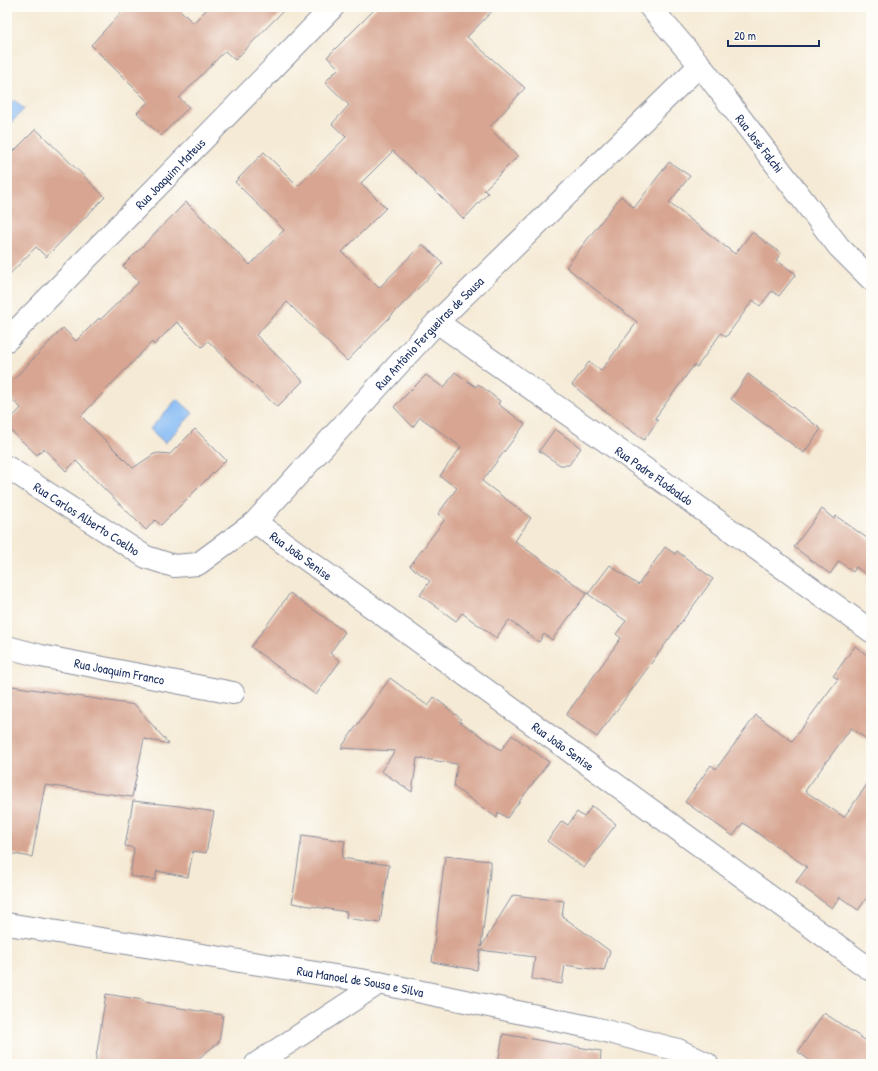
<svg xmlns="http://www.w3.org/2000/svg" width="878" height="1071" font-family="'Patrick Hand',sans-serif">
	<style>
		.water { fill: #86bbf4; stroke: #5075a9 }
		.building { fill: #d7a591 }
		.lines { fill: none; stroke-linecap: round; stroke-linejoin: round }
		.minor-casing { stroke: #888c9a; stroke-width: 24 }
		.minor { stroke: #fff; stroke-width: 22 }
		.labels { text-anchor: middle; stroke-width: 3; stroke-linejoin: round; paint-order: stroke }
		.street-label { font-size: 13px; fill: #1b2f5e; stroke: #fdfcf7 }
	</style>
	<rect width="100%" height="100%" fill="#fdfcf7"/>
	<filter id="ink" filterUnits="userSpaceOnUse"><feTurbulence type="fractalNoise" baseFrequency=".025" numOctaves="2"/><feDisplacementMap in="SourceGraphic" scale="8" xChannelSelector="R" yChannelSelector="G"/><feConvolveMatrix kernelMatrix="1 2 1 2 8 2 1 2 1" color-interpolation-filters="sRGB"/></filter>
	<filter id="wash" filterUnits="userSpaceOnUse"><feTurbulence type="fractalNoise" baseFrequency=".012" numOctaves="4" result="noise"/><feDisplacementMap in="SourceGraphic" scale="16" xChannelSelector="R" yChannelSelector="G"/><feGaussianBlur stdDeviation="0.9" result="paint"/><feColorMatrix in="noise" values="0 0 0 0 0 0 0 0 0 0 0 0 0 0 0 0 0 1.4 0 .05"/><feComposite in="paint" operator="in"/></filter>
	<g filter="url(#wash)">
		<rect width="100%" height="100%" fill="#f5ead5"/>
		<g class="water">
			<polygon points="14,100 24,109 7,127 7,107"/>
			<polygon points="177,399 193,413 165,443 150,429"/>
		</g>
		<g id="blocks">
			<g class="building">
				<polygon points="126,7 177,7 193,23 209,7 287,7 235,60 225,51 179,98 189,107 161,136 137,113 148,102 91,45"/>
				<polygon points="377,7 496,7 467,37 525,88 489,128 518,156 484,190 488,193 464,219 393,151 361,183 386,208 342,252 379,288 422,244 443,263 347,361 287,302 256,335 303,381 277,407 208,341 202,347 177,322 154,345 152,342 81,416 133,468 154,454 159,453 170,454 195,429 226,460 161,525 155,520 146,530 76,461 66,471 44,448 37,455 7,427 7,423 21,408 7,395 7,386 63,328 76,341 99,318 100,320 139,282 123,266 186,202 250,265 284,230 235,182 264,152 298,186 346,137 332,124 349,105 325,82 339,68 327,57"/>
				<polygon points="36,129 105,197 46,257 36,247 7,277 7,158"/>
				<polygon points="669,162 690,176 669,203 735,254 752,232 781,253 776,260 796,274 779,296 772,291 760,306 753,300 726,337 721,333 697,367 694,365 655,418 658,420 644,440 606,412 572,385 589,362 601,371 637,322 566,267 621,196 634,208"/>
				<polygon points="455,372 476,387 478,384 500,401 498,404 525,424 482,481 531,518 515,541 587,593 552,640 544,634 539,642 509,620 496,638 462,613 456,621 420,595 430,581 410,566 445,519 438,514 457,488 440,476 461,447 420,417 413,427 394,407 426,375 444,388"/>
				<polygon points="748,374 821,429 804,453 731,399"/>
				<polygon points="555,429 581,448 569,465 560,465 539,451"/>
				<polygon points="822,509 834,519 836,516 871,541 871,578 856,567 853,572 839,561 830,574 794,547"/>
				<polygon points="665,547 675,554 677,551 713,579 597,737 566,715 621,638 616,634 626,621 588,594 610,565 638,585"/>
				<polygon points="290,593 345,632 330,653 340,661 316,695 251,647"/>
				<polygon points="855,646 871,658 871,742 851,728 805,791 844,817 871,779 871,892 858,910 840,897 832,908 796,882 807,867 743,823 733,836 685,802 711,765 716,769 756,715 792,741 838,679 833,676"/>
				<polygon points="390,678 428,706 434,697 461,719 459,721 501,750 512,735 549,762 507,818 498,812 497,818 454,787 457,764 417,758 412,792 381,771 395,751 341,748"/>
				<polygon points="12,686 135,705 169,744 144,739 132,797 45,785 32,857 7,853 7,726"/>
				<polygon points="133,801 179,806 214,812 206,853 193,851 188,877 157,871 155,880 130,876 134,848 125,846"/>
				<polygon points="592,806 616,824 584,868 547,841 562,821 568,825 577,812 584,817"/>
				<polygon points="302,835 345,841 342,858 389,865 380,923 346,918 347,912 292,903"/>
				<polygon points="445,856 490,861 490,872 481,947 513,895 564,901 562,916 610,951 604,971 565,965 562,984 532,979 535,957 480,950 477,970 432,962"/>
				<polygon points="106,994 143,1000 143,1002 223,1015 219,1042 194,1062 178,1061 178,1064 95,1064"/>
				<polygon points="824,1013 871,1044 871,1064 815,1064 798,1052"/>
				<polygon points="503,1034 601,1051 600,1064 498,1064"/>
			</g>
		</g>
	</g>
	<g filter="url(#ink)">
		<use href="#blocks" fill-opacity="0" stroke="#888c9a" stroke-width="1"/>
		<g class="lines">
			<defs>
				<g id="minor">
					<path id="s1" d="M650 7 700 65 839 247 871 279"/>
					<path id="s2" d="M437 322 651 473 871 631"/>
					<path id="s3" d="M7 340 333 7"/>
					<path id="s4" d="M7 467 146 557 174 566 198 564 255 522 437 322 700 65"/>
					<path id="s5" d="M255 522 871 970"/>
					<path id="s6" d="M7 647 41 656 233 693"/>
					<path id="s7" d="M7 924 379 983 594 1028 678 1050 707 1064"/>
					<polyline points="256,1064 379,983"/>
				</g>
			</defs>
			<use href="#minor" class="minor-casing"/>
			<use href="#minor" class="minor"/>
		</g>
	</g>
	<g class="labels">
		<g class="street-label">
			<text dy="5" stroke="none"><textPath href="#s1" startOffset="175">Rua José Falchi</textPath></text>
			<text dy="5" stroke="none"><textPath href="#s3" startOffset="233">Rua Joaquim Mateus</textPath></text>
			<text dy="5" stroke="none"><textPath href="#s4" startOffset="547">Rua Antônio Fergueiras de Sousa</textPath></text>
			<text dy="5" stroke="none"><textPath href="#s2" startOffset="266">Rua Padre Flodoaldo</textPath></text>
			<text dy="5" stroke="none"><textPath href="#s4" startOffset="95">Rua Carlos Alberto Coelho</textPath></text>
			<text dy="5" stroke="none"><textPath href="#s5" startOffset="57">Rua João Senise</textPath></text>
			<text dy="5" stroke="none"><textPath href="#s6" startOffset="115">Rua Joaquim Franco</textPath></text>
			<text dy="5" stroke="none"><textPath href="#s5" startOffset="381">Rua João Senise</textPath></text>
			<text dy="5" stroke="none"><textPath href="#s7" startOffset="358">Rua Manoel de Sousa e Silva</textPath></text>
		</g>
	</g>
	<rect width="878" height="1071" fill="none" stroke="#fdfcf7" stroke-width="24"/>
	<path d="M728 40v6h91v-6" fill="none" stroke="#1b2f5e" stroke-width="2"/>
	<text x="734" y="40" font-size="12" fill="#1b2f5e" stroke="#fdfcf7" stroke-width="3" paint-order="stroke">20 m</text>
</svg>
